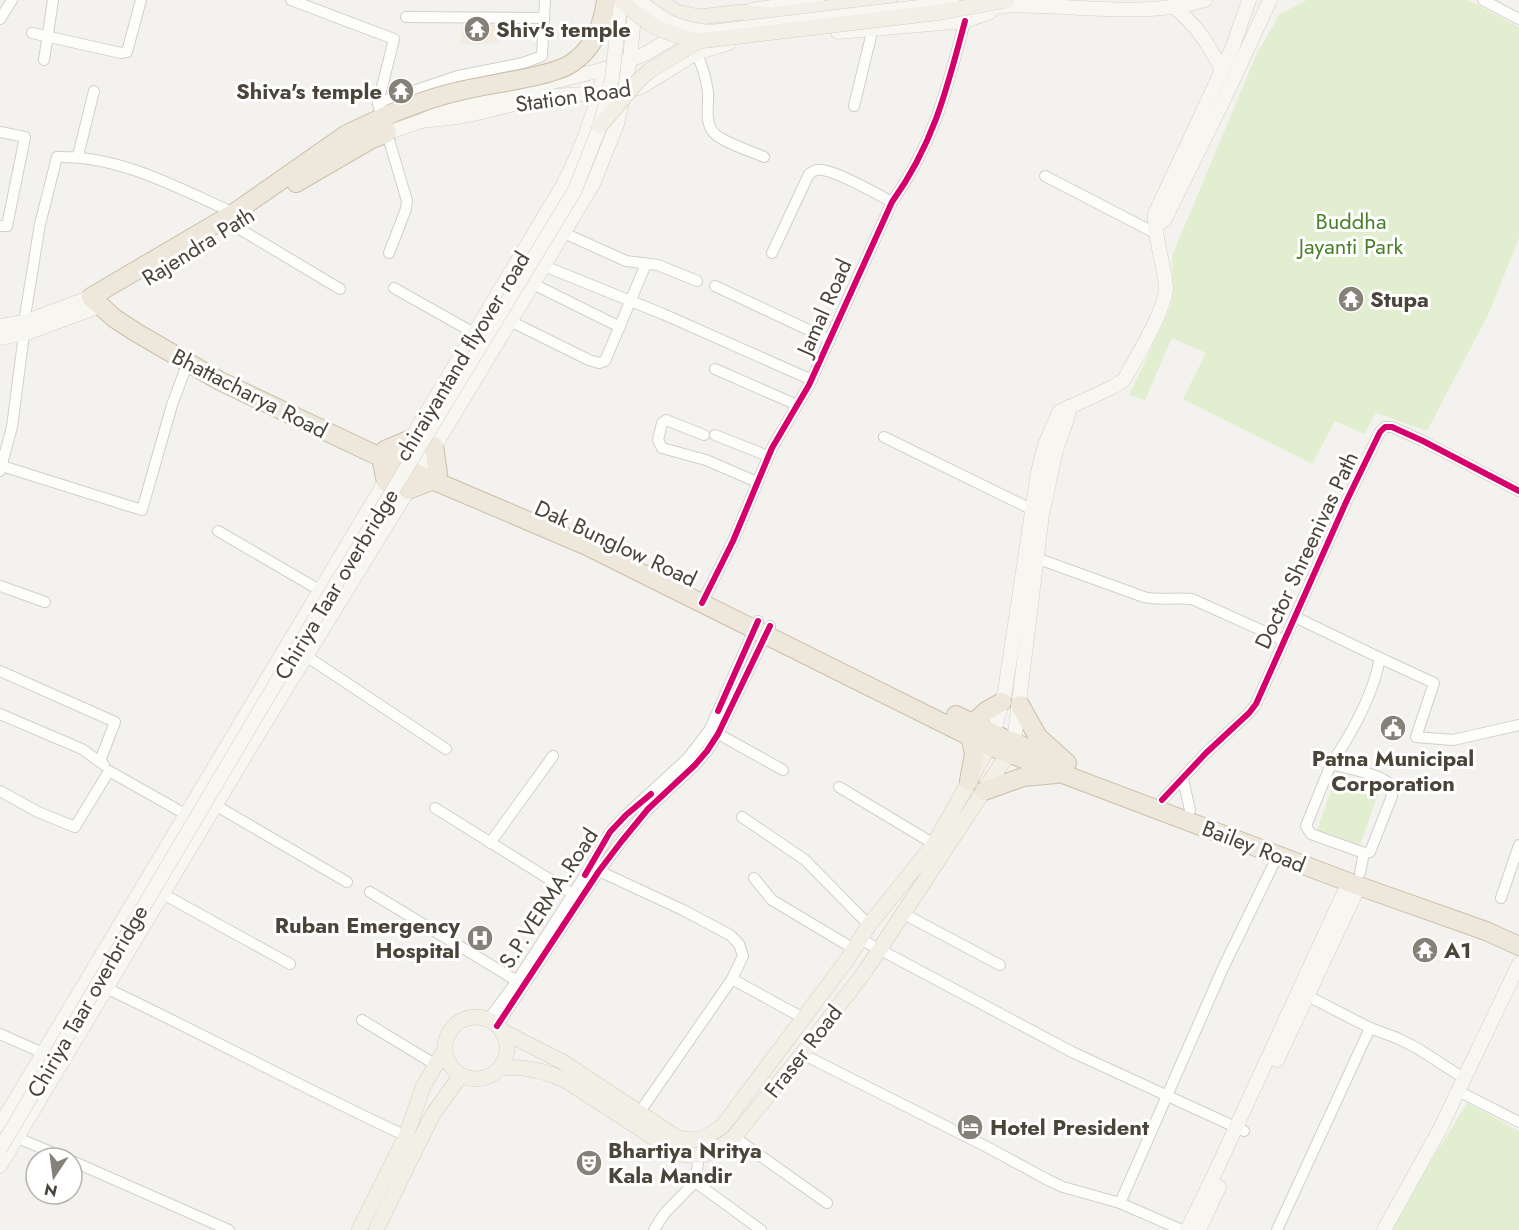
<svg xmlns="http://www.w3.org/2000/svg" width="1519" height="1230" font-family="Jost,sans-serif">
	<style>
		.commercial { fill: #f3ebdf }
		.green { fill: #e1eecf }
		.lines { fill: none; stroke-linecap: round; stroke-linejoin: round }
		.street-casing { stroke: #d2d0cb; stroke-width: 12 }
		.secondary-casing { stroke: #d3cfc5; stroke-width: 15 }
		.primary-casing { stroke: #d6cebb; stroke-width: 16 }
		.highway-casing { stroke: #ccbfa9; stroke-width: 20 }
		.street { stroke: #fdfdfc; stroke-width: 10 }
		.secondary { stroke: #f7f6f1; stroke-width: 14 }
		.primary { stroke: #f2efe6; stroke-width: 15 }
		.highway { stroke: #ede8db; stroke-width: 18 }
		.secondary-bridge-casing { stroke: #d3cfc5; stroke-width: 15; stroke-linecap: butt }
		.primary-bridge-casing { stroke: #d6cebb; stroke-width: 16; stroke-linecap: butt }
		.highway-bridge-casing { stroke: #ccbfa9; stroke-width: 20; stroke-linecap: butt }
		.secondary-bridge { stroke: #f7f6f1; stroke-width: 14 }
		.primary-bridge { stroke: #f2efe6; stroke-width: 15 }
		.highway-bridge { stroke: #ede8db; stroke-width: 18 }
		.cycleway-casing { stroke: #fff; stroke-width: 10 }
		.cycleway { stroke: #d6006c; stroke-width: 6 }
		.labels { text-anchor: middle; stroke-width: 6; stroke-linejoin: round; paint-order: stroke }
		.poi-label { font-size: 22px; font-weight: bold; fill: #4b4439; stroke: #fff; text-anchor: start }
		.street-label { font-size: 22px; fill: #4b4439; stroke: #fff }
		.park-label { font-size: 22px; fill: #4a7f2a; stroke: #fff }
	</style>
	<rect width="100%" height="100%" fill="#f4f2ee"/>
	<polygon class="commercial" points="495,24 499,43 460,45 462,25"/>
	<g class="green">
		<polygon points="1307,0 1468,0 1519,27 1519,238 1489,313 1427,431 1376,413 1364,434 1335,421 1312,464 1183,399 1206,353 1172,338 1145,400 1129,395 1171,306 1173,293 1172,256 1257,53 1280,14"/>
		<polygon points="1335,779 1378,794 1360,845 1317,830"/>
		<polygon points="1467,1103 1519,1131 1519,1230 1389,1230"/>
	</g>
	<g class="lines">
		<defs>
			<g id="street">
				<polyline points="291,0 394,39 378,103 379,108"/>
				<polyline points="1483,0 1519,19"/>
				<polyline points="406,17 544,18"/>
				<polyline points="0,19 12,0"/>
				<polyline points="32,33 121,53 127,52 141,0"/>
				<path d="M696 53C703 66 706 78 708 92 709 105 704 123 714 133 724 143 751 151 764 157"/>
				<polyline points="44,60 53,0"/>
				<polyline points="378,103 458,76 523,63 542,56 545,0"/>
				<polyline points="854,106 873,28"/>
				<polyline points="0,132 25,137 7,226 0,226"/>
				<polyline points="387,133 407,201 406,209 389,253"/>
				<polyline points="78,156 94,91"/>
				<polyline points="1045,176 1155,233"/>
				<polyline points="233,225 340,289"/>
				<polyline points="564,233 626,261 658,265 697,281"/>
				<path d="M772 253 809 174C811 173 815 170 817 170 830 167 879 195 892 202"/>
				<polyline points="544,266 663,314 812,380"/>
				<polyline points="533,284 620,327"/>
				<polyline points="715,286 830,340"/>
				<polyline points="394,288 474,333"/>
				<polyline points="510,321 589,360 599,363 605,361 646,264"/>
				<path d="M24 322 40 224 57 157C119 155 178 188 234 213L243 219"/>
				<polyline points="715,369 797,405"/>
				<polyline points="704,435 666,420 662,423 658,440 662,448 706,460 757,482"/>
				<polyline points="715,435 768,456"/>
				<polyline points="884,437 1031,509"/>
				<polyline points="2,466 142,510 172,405 188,362"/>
				<polyline points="0,471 12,427 24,334"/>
				<polyline points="218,531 321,591"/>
				<path d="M1036 558 1144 597C1161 601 1175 597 1192 599L1283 640"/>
				<polyline points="0,586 45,602"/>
				<path d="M702 603 733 541 772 448 809 385 892 202C934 143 947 89 965 21"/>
				<path d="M1295 617 1380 658C1373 696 1352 733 1331 764"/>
				<polyline points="306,656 446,749"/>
				<polyline points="1380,658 1434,683 1416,737 1453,740 1519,725"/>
				<polyline points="0,671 115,722 100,761"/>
				<polyline points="0,714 82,749 104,765"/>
				<polyline points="713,731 783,770"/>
				<path d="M1331 764C1344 768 1377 773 1387 782 1390 786 1391 791 1392 796L1370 852 1364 853 1311 834 1306 826Z"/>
				<polyline points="1183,779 1190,810"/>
				<polyline points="839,787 934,844"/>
				<polyline points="0,791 38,812 75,827 109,771 187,815"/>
				<polyline points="1162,800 1206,753 1249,713 1256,704 1347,500 1380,432 1385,427 1392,427 1423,441 1519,491"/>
				<polyline points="215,805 347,882"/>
				<polyline points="435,808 578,897"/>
				<polyline points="742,817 805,860 869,925"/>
				<polyline points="490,843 553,756"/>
				<polyline points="599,871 683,910 730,935 739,944 743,956 732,979 639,1113"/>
				<polyline points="1360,873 1364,853"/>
				<polyline points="754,878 772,900 854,949"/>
				<polyline points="370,892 517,981"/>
				<polyline points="163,894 290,964"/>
				<polyline points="1501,898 1519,845"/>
				<polyline points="904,914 1000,965"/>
				<polyline points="860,939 1072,1052 1244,1131"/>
				<polyline points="732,979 803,1018"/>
				<path d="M106 988C207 1036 305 1089 406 1136"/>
				<polyline points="1302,993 1370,1028 1397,1038 1417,1048 1465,1079"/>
				<polyline points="362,1020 436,1065"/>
				<polyline points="488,1020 517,981 591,866 610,832 626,815 688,758 710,729 758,621"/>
				<polyline points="497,1026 599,871 621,842 648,809 695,765 707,751 718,734 770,626"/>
				<polyline points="0,1034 43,1053"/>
				<polyline points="802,1054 987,1147 1048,1180 1063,1187 1120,1203 1182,1230"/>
				<polyline points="1458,1091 1519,1122"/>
				<polyline points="734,1137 827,1203"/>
				<polyline points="18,1138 65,1158"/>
				<polyline points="699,1157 695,1182 761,1230"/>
				<polyline points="72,1161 229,1230"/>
				<polyline points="1120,1203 1223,968 1278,855"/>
				<polyline points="654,1230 664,1214 695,1182"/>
				<polyline points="1277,1230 1370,1028"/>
			</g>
			<g id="secondary">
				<path d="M996 6C1066 2 1137 20 1205 0"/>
				<path d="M1173 6C1198 27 1207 42 1222 70"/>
				<polyline points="752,10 817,0"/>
				<polyline points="838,32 965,21 990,12 996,6 996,0"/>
				<polyline points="631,90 641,87 696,53 729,43"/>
				<path d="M425 120C462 120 500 106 536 99 559 94 583 95 607 93"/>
				<polyline points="387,133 425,120 447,108 605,69 645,54 682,32"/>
				<polyline points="1155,227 1165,219 1227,93 1270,0"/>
				<polyline points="0,326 24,322 91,297"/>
				<polyline points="0,338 27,333 100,306"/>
				<path d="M993 734 1005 691 1038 472 1045 445 1059 412 1113 387 1124 380C1135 359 1166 310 1166 287 1164 262 1154 239 1155 214L1232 49 1249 0"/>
				<polyline points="1014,742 1042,515 1056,450 1068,416 1068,407"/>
				<polyline points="1277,1060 1359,886"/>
				<path d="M0 1125 563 185C582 148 596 110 605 69"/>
				<polyline points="0,1166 251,746 418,474 593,184 617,124 624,92 630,60 635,5"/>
				<polyline points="1187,1230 1214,1175 1349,882"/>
				<polyline points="1199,1230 1219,1187"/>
				<polyline points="1384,1230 1439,1131 1519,964"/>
			</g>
			<g id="primary">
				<polyline points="659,0 677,12 700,17 741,12 772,15 890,0"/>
				<circle cx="476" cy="1048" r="31"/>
				<path d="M502 1031 563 1062 676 1137C695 1144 710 1137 724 1124L847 960 869 925 934 844 989 746 993 735"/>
				<path d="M500 1068C524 1066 547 1071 568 1082L679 1154C707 1158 712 1154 734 1137L802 1054 866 970 1008 754 1013 743"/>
				<polyline points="359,1230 406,1136 423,1087 445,1049"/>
				<polyline points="376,1230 433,1114 461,1075"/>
			</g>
			<g id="highway">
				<polyline points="390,114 347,134 234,213 91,297 114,318 137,333 220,381 397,465 587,546 989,746 1359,886 1486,931 1519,946"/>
				<polyline points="296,183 370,140 387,133 381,118"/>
				<polyline points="434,446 438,473"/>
				<polyline points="385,450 413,438"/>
				<polyline points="381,457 386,482"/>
				<polyline points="408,490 434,480"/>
				<polyline points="1020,705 1038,737 1067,763"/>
				<polyline points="956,715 1003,738 1043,754"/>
				<polyline points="973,723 986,711 1002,702"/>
				<polyline points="969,781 974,754 970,736"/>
				<polyline points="984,791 1023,777 1056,774"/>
			</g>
		</defs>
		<use href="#street" class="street-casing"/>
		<use href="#secondary" class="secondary-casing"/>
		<use href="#primary" class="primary-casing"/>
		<use href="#highway" class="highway-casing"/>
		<use href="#street" class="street"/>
		<use href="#secondary" class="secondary"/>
		<use href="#primary" class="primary"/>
		<use href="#highway" class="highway"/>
		<defs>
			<g id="secondary-bridge">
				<path d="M639 0C663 21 678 29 710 32L952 3"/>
				<polyline points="0,1149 279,678 575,190 600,126 612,78 621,0"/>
			</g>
			<g id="primary-bridge">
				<path d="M621 0C647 25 664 34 699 41L942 12 1007 0"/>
				<polyline points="600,126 637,82 649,71 699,41"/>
			</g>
			<path id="highway-bridge" d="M390 114C413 105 436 96 460 91 487 84 552 77 572 63 594 48 603 25 606 0"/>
		</defs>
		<use href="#secondary-bridge" class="secondary-bridge-casing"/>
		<use href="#primary-bridge" class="primary-bridge-casing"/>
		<use href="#highway-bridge" class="highway-bridge-casing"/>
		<use href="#secondary-bridge" class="secondary-bridge"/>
		<use href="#primary-bridge" class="primary-bridge"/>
		<use href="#highway-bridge" class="highway-bridge"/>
		<defs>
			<g id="cycleway">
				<path d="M702 603 733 541 772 448 809 385 892 202C934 143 947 89 965 21"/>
				<polyline points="718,711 758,621"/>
				<polyline points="1162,800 1206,753 1249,713 1256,704 1347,500 1380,432 1385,427 1392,427 1423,441 1519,491"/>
				<polyline points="585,875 610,832 626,815 651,794"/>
				<polyline points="497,1026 599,871 621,842 648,809 695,765 707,751 718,734 770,626"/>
			</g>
		</defs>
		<use href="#cycleway" class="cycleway-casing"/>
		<use href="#cycleway" class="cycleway"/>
	</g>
	<defs>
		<symbol id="temple-disc" viewBox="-11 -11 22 22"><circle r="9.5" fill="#868178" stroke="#fff"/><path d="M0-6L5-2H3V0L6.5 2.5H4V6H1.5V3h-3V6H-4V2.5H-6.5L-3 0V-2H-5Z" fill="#fff"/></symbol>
		<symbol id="civic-disc" viewBox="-11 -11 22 22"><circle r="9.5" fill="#868178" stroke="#fff"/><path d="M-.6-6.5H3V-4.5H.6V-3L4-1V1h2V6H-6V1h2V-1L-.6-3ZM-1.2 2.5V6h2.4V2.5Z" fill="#fff"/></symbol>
		<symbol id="hospital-disc" viewBox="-11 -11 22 22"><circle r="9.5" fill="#868178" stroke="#fff"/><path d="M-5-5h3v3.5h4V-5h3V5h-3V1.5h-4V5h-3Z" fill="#fff"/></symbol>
		<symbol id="hotel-disc" viewBox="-11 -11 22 22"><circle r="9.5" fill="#868178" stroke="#fff"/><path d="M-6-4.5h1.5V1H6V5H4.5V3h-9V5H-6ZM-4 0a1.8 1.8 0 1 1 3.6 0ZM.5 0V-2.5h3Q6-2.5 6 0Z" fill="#fff"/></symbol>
		<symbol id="theatre-disc" viewBox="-11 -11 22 22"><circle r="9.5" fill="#868178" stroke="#fff"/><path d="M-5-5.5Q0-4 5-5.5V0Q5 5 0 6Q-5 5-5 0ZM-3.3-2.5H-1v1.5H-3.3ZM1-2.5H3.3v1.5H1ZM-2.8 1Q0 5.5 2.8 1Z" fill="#fff"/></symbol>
	</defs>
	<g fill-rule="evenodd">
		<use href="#temple-disc" x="462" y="14" width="30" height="30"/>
		<use href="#temple-disc" x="386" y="76" width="30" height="30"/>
		<use href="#temple-disc" x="1336" y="284" width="30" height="30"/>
		<use href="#civic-disc" x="1378" y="713" width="30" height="30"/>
		<use href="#hospital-disc" x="465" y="923" width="30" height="30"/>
		<use href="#temple-disc" x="1410" y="935" width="30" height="30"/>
		<use href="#hotel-disc" x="955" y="1112" width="30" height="30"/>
		<use href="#theatre-disc" x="574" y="1148" width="30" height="30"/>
	</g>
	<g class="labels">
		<g class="poi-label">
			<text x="496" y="37">Shiv's temple</text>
			<text x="382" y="99" text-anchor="end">Shiva's temple</text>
			<text x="1370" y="307">Stupa</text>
			<text x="1393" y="766" text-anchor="middle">Patna Municipal<tspan x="1393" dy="25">Corporation</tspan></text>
			<text x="460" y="933" text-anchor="end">Ruban Emergency<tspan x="460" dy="25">Hospital</tspan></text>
			<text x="1444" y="958">A1</text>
			<text x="990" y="1135">Hotel President</text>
			<text x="608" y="1158">Bhartiya Nritya<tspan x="608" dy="25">Kala Mandir</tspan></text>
		</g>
		<g class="street-label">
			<text transform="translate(573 96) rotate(-8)" y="8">Station Road</text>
			<text transform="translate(198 246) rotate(-32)" y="8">Rajendra Path</text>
			<text transform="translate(824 307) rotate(-66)" y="8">Jamal Road</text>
			<text transform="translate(462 356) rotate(-59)" y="8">chiraiyantand flyover road</text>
			<text transform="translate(250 393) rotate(27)" y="8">Bhattacharya Road</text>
			<text transform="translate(616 543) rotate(25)" y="8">Dak Bunglow Road</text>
			<text transform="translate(1306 550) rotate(-65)" y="8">Doctor Shreenivas Path</text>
			<text transform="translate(336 584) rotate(-59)" y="8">Chiriya Taar overbridge</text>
			<text transform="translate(1254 846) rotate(21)" y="8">Bailey Road</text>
			<text transform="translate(548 898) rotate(-57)" y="8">S.P.VERMA.Road</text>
			<text transform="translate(87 1001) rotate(-60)" y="8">Chiriya Taar overbridge</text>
			<text transform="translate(803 1051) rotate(-52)" y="8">Fraser Road</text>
		</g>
		<g class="park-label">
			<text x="1351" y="229">Buddha<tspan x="1351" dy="25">Jayanti Park</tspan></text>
		</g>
	</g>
	<g transform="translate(54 1176) rotate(193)"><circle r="28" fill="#ffffff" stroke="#b7b4b0" stroke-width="1.5"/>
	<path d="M0-4.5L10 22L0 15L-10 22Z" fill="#868178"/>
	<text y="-9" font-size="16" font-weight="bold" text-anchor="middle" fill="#4b4439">N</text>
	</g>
</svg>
